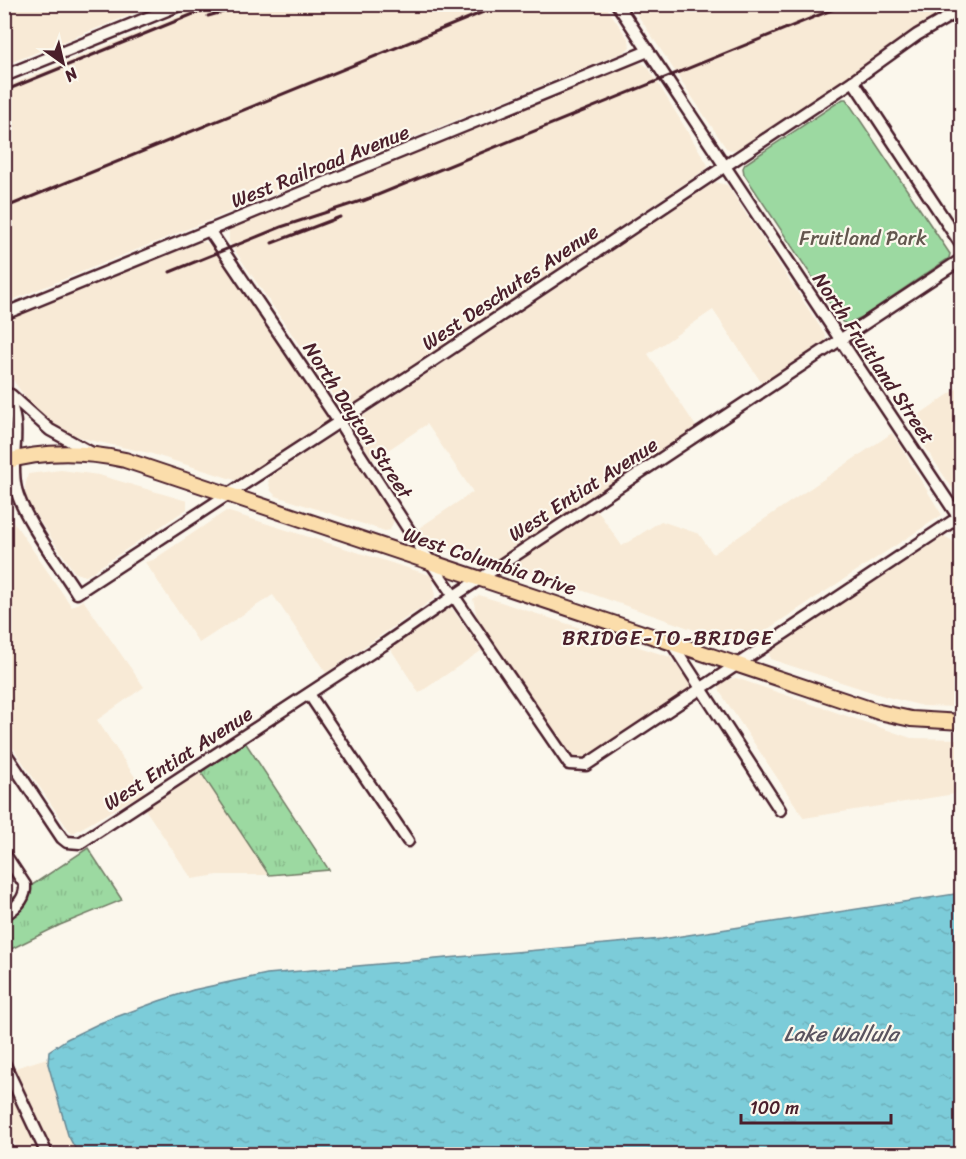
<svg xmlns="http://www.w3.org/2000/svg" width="966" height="1159" font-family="Sriracha,sans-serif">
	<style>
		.built { fill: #f8ead6 }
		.grass { fill: url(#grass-tufts); stroke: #737c66; stroke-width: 1.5 }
		.park { fill: #9cd9a1; stroke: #737c66; stroke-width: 1.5 }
		.water { fill: url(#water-ripples); stroke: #688793; stroke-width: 1.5 }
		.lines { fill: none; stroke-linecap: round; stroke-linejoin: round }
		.minor-casing { stroke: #4a1f2b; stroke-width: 15 }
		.major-casing { stroke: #4a1f2b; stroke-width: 18 }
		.minor { stroke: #fbf7ec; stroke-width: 10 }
		.major { stroke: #fbddab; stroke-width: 14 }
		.rail { stroke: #4a1f2b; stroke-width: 3 }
		.labels { text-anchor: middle; stroke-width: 4.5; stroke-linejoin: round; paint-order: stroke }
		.street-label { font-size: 20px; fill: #4a1f2b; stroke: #fbf7ec }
		.park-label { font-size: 20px; fill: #63574e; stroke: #fbf7ec }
		.neighbourhood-label { font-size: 21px; letter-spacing: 1.5px; fill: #4a1f2b; stroke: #fbf7ec }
		.water-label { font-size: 21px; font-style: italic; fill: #59535f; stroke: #fbf7ec }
	</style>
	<defs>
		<pattern id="grass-tufts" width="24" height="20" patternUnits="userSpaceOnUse" patternTransform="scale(1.5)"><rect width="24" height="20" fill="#9cd9a1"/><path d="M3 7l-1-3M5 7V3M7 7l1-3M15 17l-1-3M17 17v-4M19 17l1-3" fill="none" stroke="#88ba8b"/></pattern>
		<pattern id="water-ripples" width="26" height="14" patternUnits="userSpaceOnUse" patternTransform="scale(1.5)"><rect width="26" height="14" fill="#7cccd9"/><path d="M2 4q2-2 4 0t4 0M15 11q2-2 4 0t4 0" fill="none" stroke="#6dafba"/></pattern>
	</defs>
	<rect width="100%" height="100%" fill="#fbf7ec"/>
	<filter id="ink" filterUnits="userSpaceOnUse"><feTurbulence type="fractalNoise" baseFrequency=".0167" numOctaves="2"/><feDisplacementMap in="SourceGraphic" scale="12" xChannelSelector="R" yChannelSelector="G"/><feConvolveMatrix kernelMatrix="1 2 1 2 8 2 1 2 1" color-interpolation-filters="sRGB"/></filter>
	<g filter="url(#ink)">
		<g class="built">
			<polygon points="4,5 5,4 155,5 10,63 5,56"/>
			<polygon points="206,5 605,5 629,40 630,47 624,52 5,303 5,87"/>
			<polygon points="631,5 955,5 738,149 731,150 726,148"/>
			<polygon points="642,63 648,67 708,165 706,169 353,406 341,406 229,242 229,228 634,64"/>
			<polygon points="715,182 727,185 826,336 825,343 763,385 713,310 648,354 697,428 494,561 486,562 426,539 419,528 473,492 427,424 373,460 351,424"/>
			<polygon points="203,241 213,247 329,418 328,423 238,481 149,453 85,439 66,432 49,423 35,411 5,369 5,320"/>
			<polygon points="961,386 961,495 957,495 908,422"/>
			<polygon points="339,433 344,436 391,510 394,520 390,530 385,531 276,496 271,491 268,481 272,475 333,435"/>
			<polygon points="892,433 942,515 745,644 737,645 513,566 595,507 622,546 661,521 699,534 713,554"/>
			<polygon points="61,470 99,475 187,501 187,509 86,576 75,573 26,501 25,487 28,474"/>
			<polygon points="4,508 72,607 83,600 144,687 97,720 145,792 73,833 68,829 5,736"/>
			<polygon points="226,511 433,576 435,598 326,673 273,595 199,643 145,562 153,560"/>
			<polygon points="944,536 953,541 961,554 961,707 923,706 887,697 770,659 769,651"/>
			<polygon points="479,595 670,657 695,689 576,770 478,622 473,599"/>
			<polygon points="451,607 481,651 419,693 390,648"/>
			<polygon points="736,678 911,738 961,739 961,793 804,818 720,692 719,685 725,680"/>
			<polygon points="200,771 269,875 218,875 192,879 145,809"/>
			<polygon points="47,1058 68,1135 78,1154 21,1154 14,1143 5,1123 5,1076 18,1067"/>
		</g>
		<g class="grass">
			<polygon points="245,742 329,870 269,875 200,771"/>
			<polygon points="88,848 122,900 60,925 5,952 5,903"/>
		</g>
		<polygon class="park" points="843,99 846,99 950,254 949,258 862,317 847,324 842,322 744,174 743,168 745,164"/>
		<polygon class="water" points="961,893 961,1154 78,1154 68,1135 48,1064 49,1051 67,1039 100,1023 159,1001 193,990 267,974 662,939"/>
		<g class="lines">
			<defs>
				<g id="minor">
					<polyline points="617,4 961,521"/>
					<polyline points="4,76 182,4"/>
					<polyline points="853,81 962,246"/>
					<polyline points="209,230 339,422 414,538 569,764 586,765 962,515"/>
					<polyline points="4,314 648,51"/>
					<path d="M4 390C26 427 8 452 16 489 23 518 60 566 77 593L431 362 853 81 917 35 962 9"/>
					<polyline points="11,395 50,430 90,452"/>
					<polyline points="671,642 780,810"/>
					<polyline points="309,694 408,841"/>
					<polyline points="4,751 62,838 67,842 80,843 383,645 454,596 962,259"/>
					<path d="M4 853 25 885C26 899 16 908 4 915"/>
					<polyline points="4,1063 47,1154"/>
				</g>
				<path id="major" d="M4 462C45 450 84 451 125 460L879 712 911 719 962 722"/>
			</defs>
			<use href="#minor" class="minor-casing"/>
			<use href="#major" class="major-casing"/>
			<use href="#minor" class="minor"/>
			<use href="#major" class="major"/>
			<g class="rail">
				<polyline points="208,16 252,4"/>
				<polyline points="4,91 218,4"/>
				<polyline points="363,201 846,4"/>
				<polyline points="4,208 503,4"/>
				<polyline points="272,243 340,217"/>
				<polyline points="170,272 281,227 370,198"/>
			</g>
		</g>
	</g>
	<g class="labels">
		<g class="street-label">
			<text transform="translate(320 166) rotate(-22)" y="7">West Railroad Avenue</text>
			<text transform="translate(510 287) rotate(-34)" y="7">West Deschutes Avenue</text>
			<text transform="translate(874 358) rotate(56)" y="7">North Fruitland Street</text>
			<text transform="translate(358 420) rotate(57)" y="7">North Dayton Street</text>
			<text transform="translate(583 489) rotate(-33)" y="7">West Entiat Avenue</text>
			<text transform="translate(490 561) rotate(18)" y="7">West Columbia Drive</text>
			<text transform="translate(178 758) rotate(-33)" y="7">West Entiat Avenue</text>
		</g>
		<g class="park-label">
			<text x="863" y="245">Fruitland Park</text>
		</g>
		<g class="neighbourhood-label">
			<text x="668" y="645">BRIDGE-TO-BRIDGE</text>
		</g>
		<g class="water-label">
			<text x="841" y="1041">Lake Wallula</text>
		</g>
	</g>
	<rect width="966" height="1159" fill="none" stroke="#fbf7ec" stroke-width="24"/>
	<rect x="12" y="12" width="942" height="1135" fill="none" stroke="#4a1f2b" stroke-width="2" filter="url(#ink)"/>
	<g transform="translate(63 63) rotate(146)" stroke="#fbf7ec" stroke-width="4.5" paint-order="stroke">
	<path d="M0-4.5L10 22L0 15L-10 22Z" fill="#4a1f2b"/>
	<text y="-9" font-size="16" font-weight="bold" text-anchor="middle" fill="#4a1f2b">N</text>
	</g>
	<path d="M741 1114v9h150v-9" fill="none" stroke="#4a1f2b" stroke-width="3"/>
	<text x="750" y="1114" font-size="18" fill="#4a1f2b" stroke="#fbf7ec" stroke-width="4.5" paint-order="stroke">100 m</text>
</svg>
